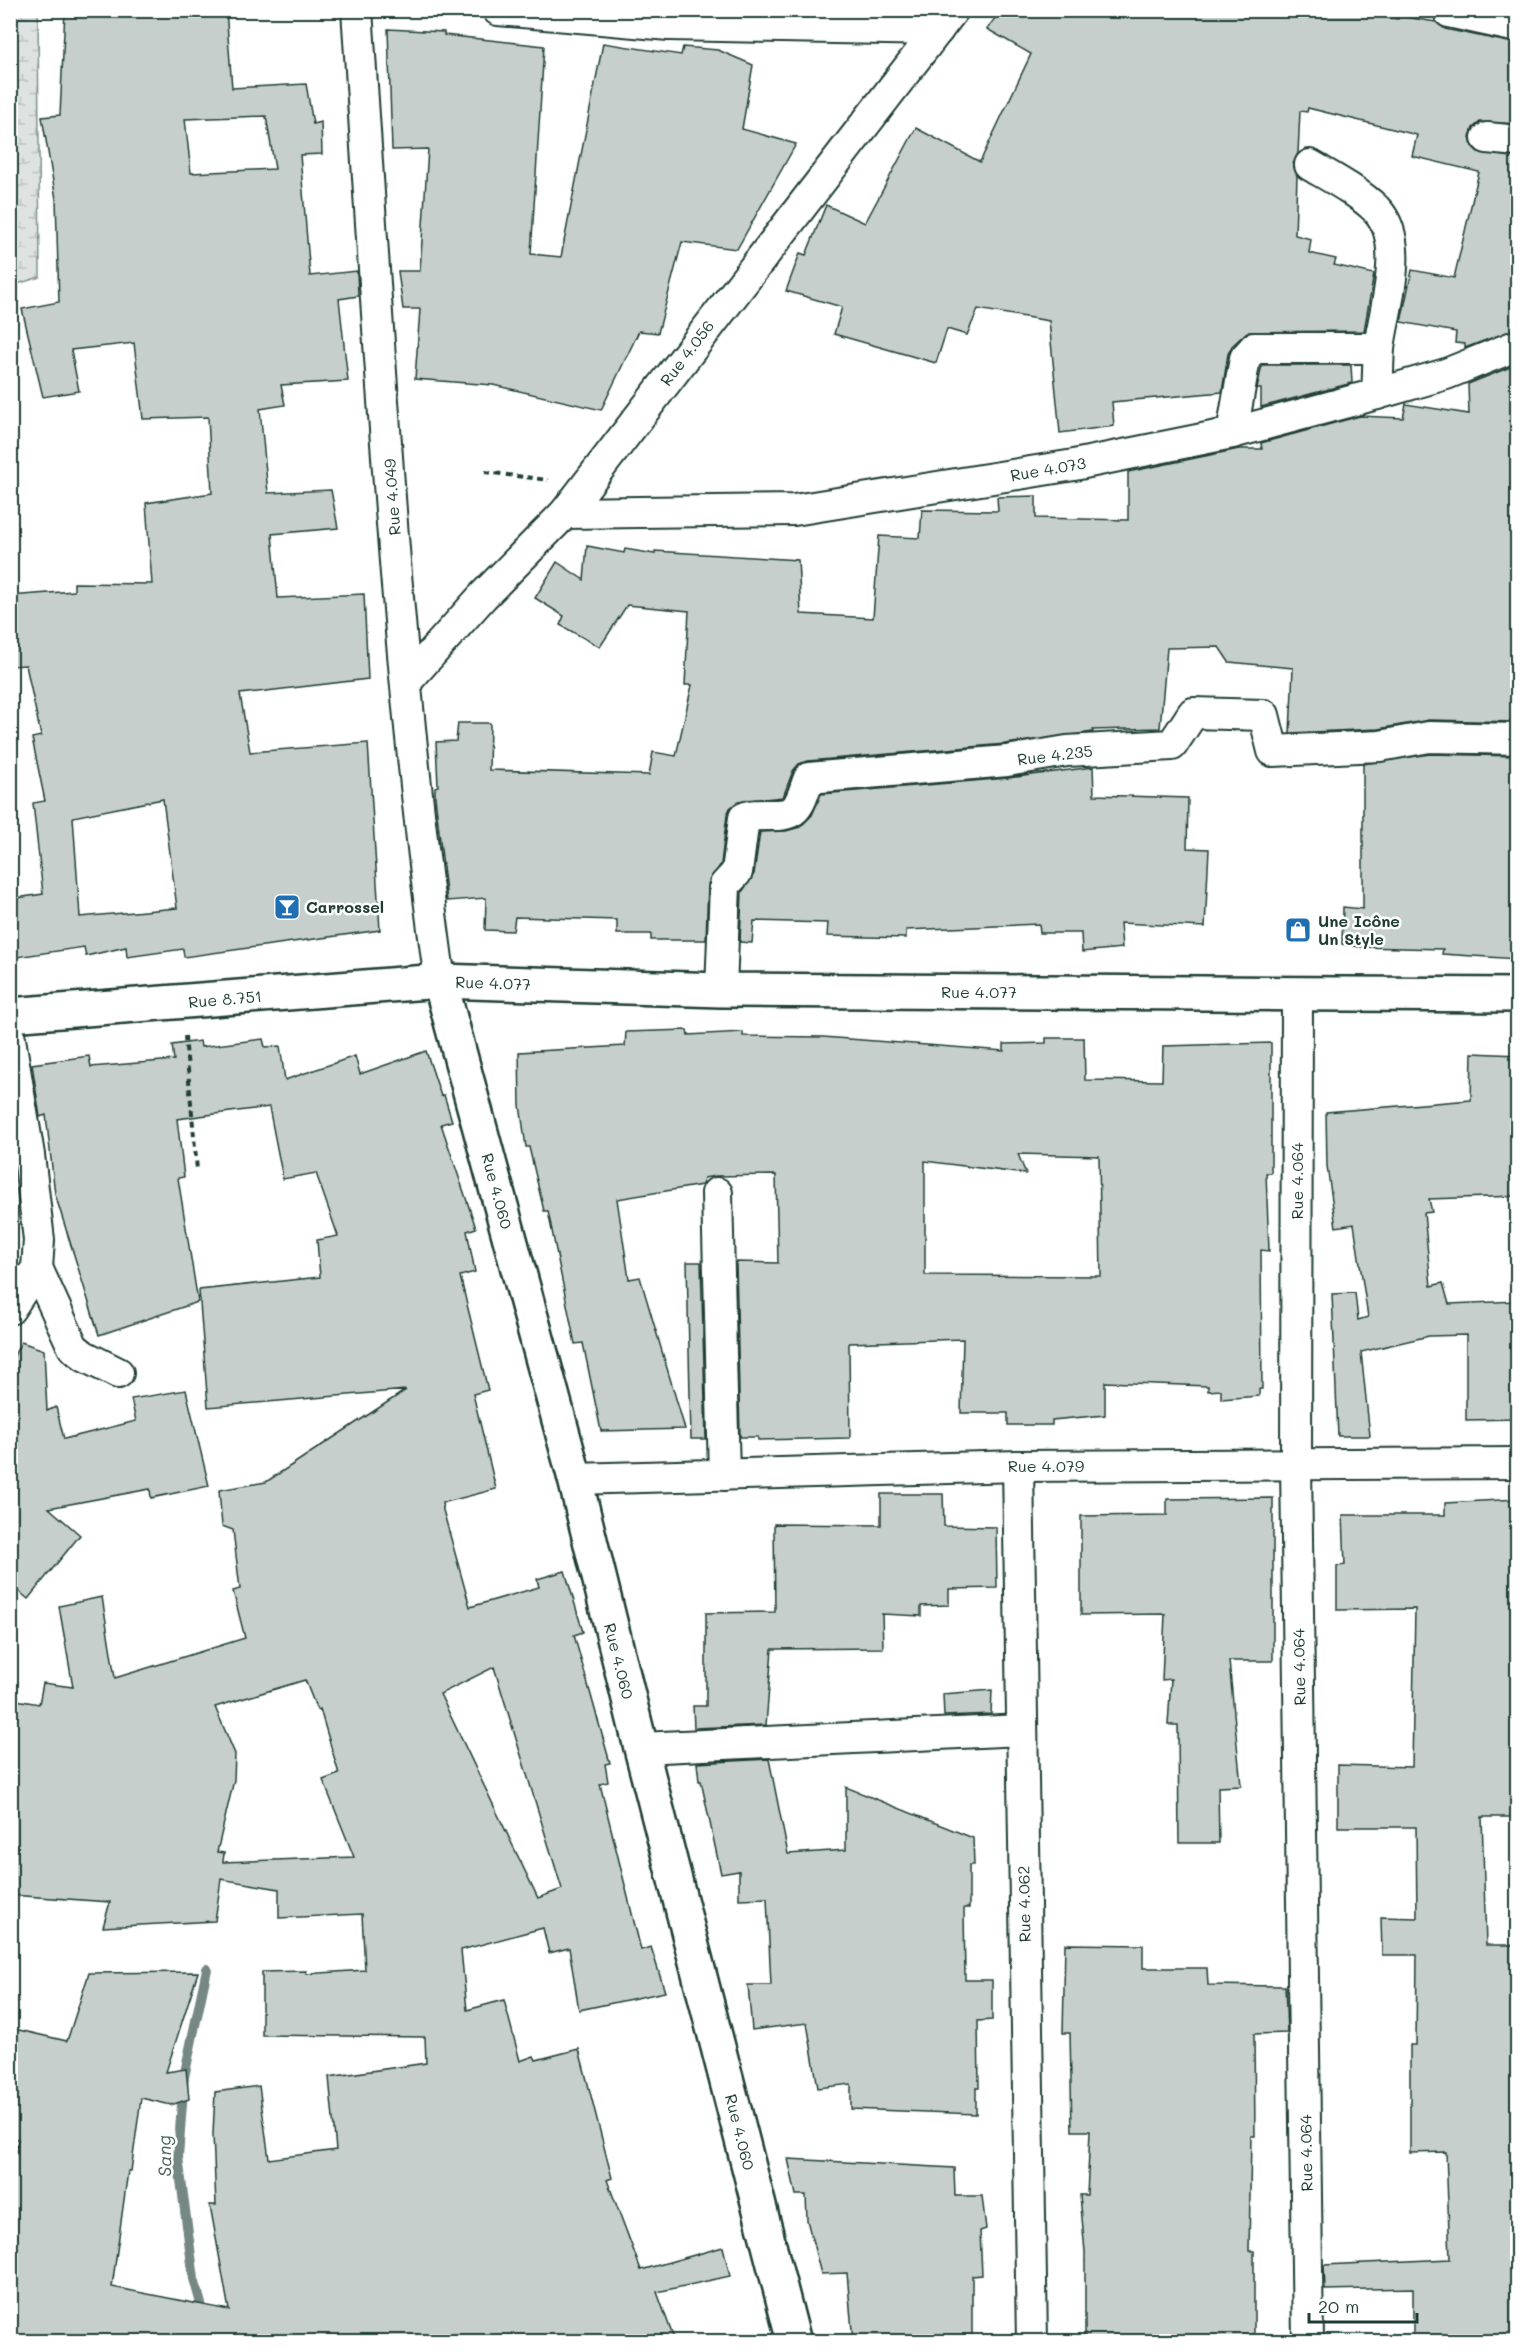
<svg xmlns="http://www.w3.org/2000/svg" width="1528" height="2352" font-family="Mali,sans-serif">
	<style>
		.wetland { fill: url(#wetland-marsh); stroke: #7e908b; stroke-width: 1.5 }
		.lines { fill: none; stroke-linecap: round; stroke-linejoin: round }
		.stream { stroke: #758883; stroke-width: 10 }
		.building { fill: #c7cfcc; stroke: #1f3d34; stroke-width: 1.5; fill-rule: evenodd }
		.street-casing { stroke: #1f3d34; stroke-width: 34 }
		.secondary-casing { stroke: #1f3d34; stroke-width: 38 }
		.path { stroke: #1f3d34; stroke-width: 4; stroke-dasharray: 6 4.5; stroke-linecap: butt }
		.street { stroke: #fff; stroke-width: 30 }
		.secondary { stroke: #fff; stroke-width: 33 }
		.labels { text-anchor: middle; stroke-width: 5; stroke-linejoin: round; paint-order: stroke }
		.street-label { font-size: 16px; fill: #1f3d34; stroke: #fff }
		.poi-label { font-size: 16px; font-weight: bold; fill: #1f3d34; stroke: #fff; text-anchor: start }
		.water-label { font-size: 18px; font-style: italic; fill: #4a625b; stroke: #fff }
	</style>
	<defs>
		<pattern id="wetland-marsh" width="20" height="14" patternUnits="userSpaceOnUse" patternTransform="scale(1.5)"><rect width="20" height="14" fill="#dee3e2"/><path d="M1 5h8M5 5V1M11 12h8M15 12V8" fill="none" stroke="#bec4c2"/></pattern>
	</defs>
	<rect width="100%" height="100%" fill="#fff"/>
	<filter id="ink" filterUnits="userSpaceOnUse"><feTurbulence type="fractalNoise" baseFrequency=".0167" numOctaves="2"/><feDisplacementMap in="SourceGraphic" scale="12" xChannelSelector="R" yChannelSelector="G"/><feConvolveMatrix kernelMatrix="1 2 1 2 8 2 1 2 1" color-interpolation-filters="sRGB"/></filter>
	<g filter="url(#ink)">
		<polygon class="wetland" points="11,10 38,11 40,277 11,286"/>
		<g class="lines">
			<polyline class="stream" points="205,2318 194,2279 178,2157 184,2077 207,1969"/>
		</g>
		<g class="building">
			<path d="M65 10H226L232 88 306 84 313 124 321 122 322 154 300 155 310 276 357 271 358 296 339 299 348 381 281 385 285 405 260 409 268 493 331 490 338 528 272 534 278 598 364 594 368 679 240 694 250 752 368 743 380 930 184 957 183 949 127 957 126 947 86 956 84 947 17 957 10 941V899L43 894 33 803 45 801 32 738 41 736 26 665 10 666V596L74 591V583L152 584 146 503 212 493 208 417 143 419 134 343 71 350 79 391 43 397 22 309 59 302 56 199 42 117 60 115ZM266 116 275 169 191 173 185 119ZM163 799 177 908 80 917 73 817Z"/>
			<polygon points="1001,10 1331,11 1398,19 1399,16 1436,22 1445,29 1518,44 1518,124 1480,122 1473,128 1470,137 1472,146 1478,152 1518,158 1518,328 1465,348 1465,344 1455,343 1456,332 1401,322 1412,270 1454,278 1479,172 1412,156 1417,135 1308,108 1307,112 1300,111 1298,153 1293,164 1297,176 1295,235 1311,239 1309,253 1336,259 1334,265 1374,274 1364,331 1247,332 1232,346 1228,354 1222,392 1112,402 1114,426 1060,433 1049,321 978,309 967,335 947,329 936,363 834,334 842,307 786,291 800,253 806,255 826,205 865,223 916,128 980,162 1031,54 987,29"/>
			<polygon points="388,29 444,32 444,35 544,46 531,254 561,257 603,43 681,55 683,47 718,50 753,65 742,129 796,144 737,249 682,242 658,333 639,331 601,410 493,385 415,379 420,309 403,309 398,271 420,271 428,149 392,150"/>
			<polygon points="1518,364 1518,722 1429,720 1378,729 1290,733 1293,668 1229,662 1219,647 1167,648 1160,728 1093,730 1093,732 1005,744 808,761 799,764 793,771 783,797 738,802 730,808 727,815 721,864 708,884 706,940 651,940 651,934 617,934 617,920 515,917 513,931 485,930 486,898 447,901 435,797 435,787 438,786 436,742 456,741 458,723 490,723 489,770 649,775 653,752 676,756 692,685 685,685 689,611 627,605 600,647 560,625 564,616 535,598 557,562 584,580 587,546 624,553 625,549 655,554 655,551 798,560 801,614 873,618 879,536 920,538 922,510 998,511 997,497 1036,496 1036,518 1128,520 1128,472 1239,449 1262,449 1261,443 1360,416 1403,418 1406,404 1469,414 1468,384"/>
			<polygon points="1262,365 1351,365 1352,383 1261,407 1261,389 1257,389"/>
			<polygon points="1430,754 1518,756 1518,959 1442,954 1443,949 1360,947 1342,944 1343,907 1363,909 1363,764"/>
			<polygon points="1093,767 1094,795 1188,798 1187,848 1209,849 1205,927 1120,923 1122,948 1082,952 1081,933 1040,933 1039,924 906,930 906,938 827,936 828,923 754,921 752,943 740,942 742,892 754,874 760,832 786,831 800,827 812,815 821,794 1008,778"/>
			<path d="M687 1030 688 1035 743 1032V1036L823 1037 1004 1051V1044L1046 1043V1038H1084L1085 1080 1162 1081 1163 1046 1271 1043V1173H1266L1269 1251 1261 1250 1262 1389H1259V1396L1221 1399V1390L1208 1391V1386L1105 1382V1415L1052 1420V1425H1008V1413H961L963 1339 849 1343 850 1438 758 1440V1437H740L736 1262 778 1263 776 1175 716 1176 704 1178 702 1185 617 1199 629 1279 640 1277 685 1429 601 1431 583 1343 575 1344 548 1211H544L529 1147H526L520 1105 519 1052 625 1046 626 1032ZM1018 1154 1099 1156 1101 1276 925 1275V1161L1026 1174Z"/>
			<path d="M263 1039 265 1047 280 1046 285 1080 355 1056 360 1074 426 1051 441 1096 444 1095 452 1121 441 1124 476 1228 467 1231 475 1272 460 1276 488 1390 473 1394 496 1489 442 1503 443 1510 470 1607 539 1587 537 1579 565 1571 583 1632 574 1635 610 1763 605 1764 608 1782 600 1784 641 1950 651 1947 665 1992 579 2010 569 1948 549 1953 543 1928 461 1950 467 2010 504 2000 520 2061 534 2056 536 2060 579 2049 612 2178 607 2180 641 2270 723 2247 730 2276 657 2292 675 2342H10V2189L18 2139 10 2138V2028L67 2041 89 1973 198 1972 166 2072 186 2069 189 2099 171 2105 141 2098 131 2171H128L112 2287 229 2310 210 2205H216L213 2134 215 2092 259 2086 269 2159 336 2150 329 2077 426 2063 425 2037 262 2035V1972L306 1971V1974L365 1970 362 1914 279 1918V1889L221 1879 215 1921 103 1927 110 1902 10 1895V1699L39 1704 43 1683 73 1687 59 1606 102 1597 115 1678 245 1638 233 1591 240 1589 233 1530 222 1526 219 1490 266 1482 406 1390 208 1407 199 1290 320 1277 317 1240 338 1236 316 1173 283 1179 269 1107 177 1119 184 1177 178 1178 198 1302 99 1335 55 1194 46 1115 40 1117 32 1064 89 1056 91 1067 174 1060 172 1045 200 1041 201 1047ZM494 1667 562 1889 538 1898 440 1694ZM305 1680 317 1710 320 1709 339 1774 323 1780 354 1857 223 1862 224 1853 217 1852 234 1780 235 1754 215 1707Z"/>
			<polygon points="1472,1053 1518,1055 1518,1196 1429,1199 1432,1212 1424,1213 1431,1286 1443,1283 1449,1304 1518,1301 1518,1419 1466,1420 1466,1335 1429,1336 1361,1352 1370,1436 1338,1436 1332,1294 1355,1293 1358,1320 1368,1317 1354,1224 1336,1227 1327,1166 1326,1112 1471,1100"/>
			<polygon points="687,1262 701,1262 706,1439 691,1439"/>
			<polygon points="21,1342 44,1350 47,1411 56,1407 64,1439 136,1421 131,1399 186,1390 209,1486 151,1498 150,1489 49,1508 80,1535 28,1599 10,1584 10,1364"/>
			<polygon points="881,1494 943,1494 944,1526 996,1527 997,1588 949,1589 949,1605 921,1606 921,1616 882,1614 883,1648 772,1649 766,1725 694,1728 693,1706 706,1706 706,1613 775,1612 774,1524 881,1525"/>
			<polygon points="1273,1498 1273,1661 1229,1661 1241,1786 1218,1787 1219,1843 1179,1843 1178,1725 1168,1725 1171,1679 1162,1680 1165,1614 1081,1615 1081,1516 1167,1515 1167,1499"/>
			<polygon points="1518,1499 1518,1817 1482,1817 1486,1945 1518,1945 1518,2342 1413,2342 1413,2288 1325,2290 1324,2265 1450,2259 1446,2152 1410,2153 1410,2045 1416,2045 1417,1955 1382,1955 1381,1917 1417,1918 1416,1827 1338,1827 1338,1765 1412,1767 1415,1609 1337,1610 1337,1566 1345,1565 1343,1515 1445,1515 1445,1503"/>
			<polygon points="992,1690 991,1714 944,1716 943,1694"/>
			<polygon points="769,1759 788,1854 846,1850 846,1787 973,1838 974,1865 969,1865 969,1908 964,1908 965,1980 992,1980 992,2020 978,2021 979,2088 976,2088 976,2114 851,2109 851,2084 818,2088 807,2023 752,2030 748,1985 771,1985 767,1898 739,1899 739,1871 721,1874 701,1781 699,1781 697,1763"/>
			<polygon points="1065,1944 1143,1945 1143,1968 1207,1968 1208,1985 1285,1986 1287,2033 1254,2034 1255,2136 1251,2136 1249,2251 1254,2251 1254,2342 1085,2342 1085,2252 1080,2195 1087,2195 1090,2131 1072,2131 1070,2033 1063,2033"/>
			<polygon points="788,2159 954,2168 955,2196 982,2196 986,2229 980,2231 982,2275 972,2276 972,2342 853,2342 847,2273 821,2274 807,2220 806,2195 796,2195"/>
		</g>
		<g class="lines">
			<defs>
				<g id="street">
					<path d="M357 10C379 334 395 660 440 981"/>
					<polyline points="498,10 669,25 938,30"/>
					<polyline points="1449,12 1518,27"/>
					<polyline points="1487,138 1518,141"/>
					<path d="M1310 165C1332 178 1357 191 1376 209 1408 241 1384 309 1379 348 1378 363 1378 379 1377 394"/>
					<polyline points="1232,433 1245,358 1254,348 1379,348"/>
					<polyline points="565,513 794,510 1074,465 1232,433 1377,394 1446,374 1518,345"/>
					<polyline points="406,682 483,596 565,513 953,10"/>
					<path d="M721 990 725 885 737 872 744 818C758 811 784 820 795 809 802 802 805 787 809 778L1007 761 1067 751 1172 745 1193 713 1264 715 1273 751 1380 746 1429 737 1518 739"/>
					<polyline points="1297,993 1296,1465 1308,2342"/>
					<polyline points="10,1039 29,1155 39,1240 37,1268 10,1309"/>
					<polyline points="717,1193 724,1475"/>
					<polyline points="37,1268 73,1347 84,1356 118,1373"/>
					<polyline points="1018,1466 1032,2342"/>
					<polyline points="575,1479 1018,1466 1518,1463"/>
					<polyline points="641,1748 1022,1730"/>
				</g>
				<g id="secondary">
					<polyline points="440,981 575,1479 641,1748 794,2342"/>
					<polyline points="10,1015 440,981 721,990 1518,995"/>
				</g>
			</defs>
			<use href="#street" class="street-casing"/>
			<use href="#secondary" class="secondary-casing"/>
			<g class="path">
				<polyline points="485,472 548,480"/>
				<polyline points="185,1036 197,1170"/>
			</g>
			<use href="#street" class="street"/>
			<use href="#secondary" class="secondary"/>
		</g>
	</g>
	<defs>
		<symbol id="bar-square" viewBox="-11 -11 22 22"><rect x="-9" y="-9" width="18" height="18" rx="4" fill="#1f6fb2" stroke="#fff"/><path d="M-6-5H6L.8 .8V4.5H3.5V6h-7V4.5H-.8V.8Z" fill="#fff"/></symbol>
		<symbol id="shop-square" viewBox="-11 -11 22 22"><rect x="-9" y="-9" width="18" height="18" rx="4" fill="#1f6fb2" stroke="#fff"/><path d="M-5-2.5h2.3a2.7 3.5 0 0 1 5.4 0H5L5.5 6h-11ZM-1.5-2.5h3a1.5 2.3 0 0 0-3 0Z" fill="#fff"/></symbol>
	</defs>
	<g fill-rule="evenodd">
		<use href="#bar-square" x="272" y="892" width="30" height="30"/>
		<use href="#shop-square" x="1283" y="915" width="30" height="30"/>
	</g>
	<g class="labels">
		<g class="street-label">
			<text transform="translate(687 353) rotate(-53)" y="6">Rue 4.056</text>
			<text transform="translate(1048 469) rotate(-10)" y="6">Rue 4.073</text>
			<text transform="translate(392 497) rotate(-94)" y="6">Rue 4.049</text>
			<text transform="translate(1055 755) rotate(-7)" y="6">Rue 4.235</text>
			<text transform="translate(493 983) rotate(2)" y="6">Rue 4.077</text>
			<text x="979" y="998">Rue 4.077</text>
			<text transform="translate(225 999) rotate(-5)" y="6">Rue 8.751</text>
			<text transform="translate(1297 1181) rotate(-90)" y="6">Rue 4.064</text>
			<text transform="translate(497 1191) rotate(75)" y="6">Rue 4.060</text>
			<text x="1046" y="1472">Rue 4.079</text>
			<text transform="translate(619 1661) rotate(76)" y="6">Rue 4.060</text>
			<text transform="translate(1299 1667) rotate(-91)" y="6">Rue 4.064</text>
			<text transform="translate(1024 1904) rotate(-91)" y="6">Rue 4.062</text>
			<text transform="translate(740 2132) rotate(76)" y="6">Rue 4.060</text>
			<text transform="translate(1306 2153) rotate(-91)" y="6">Rue 4.064</text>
		</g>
		<g class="poi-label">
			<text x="306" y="913">Carrossel</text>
			<text x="1318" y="927">Une Icône<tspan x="1318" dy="18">Un Style</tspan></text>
		</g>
		<g class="water-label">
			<text transform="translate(165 2156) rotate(-91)" y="6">Sang</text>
		</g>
	</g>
	<rect width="1528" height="2352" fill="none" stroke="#fff" stroke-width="36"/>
	<rect x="18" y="18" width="1492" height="2316" fill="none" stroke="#1f3d34" stroke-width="2" filter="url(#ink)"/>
	<path d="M1309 2313v9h108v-9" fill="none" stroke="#1f3d34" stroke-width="3"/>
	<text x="1318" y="2313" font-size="18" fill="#1f3d34" stroke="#ffffff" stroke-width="4.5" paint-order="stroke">20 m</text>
</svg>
